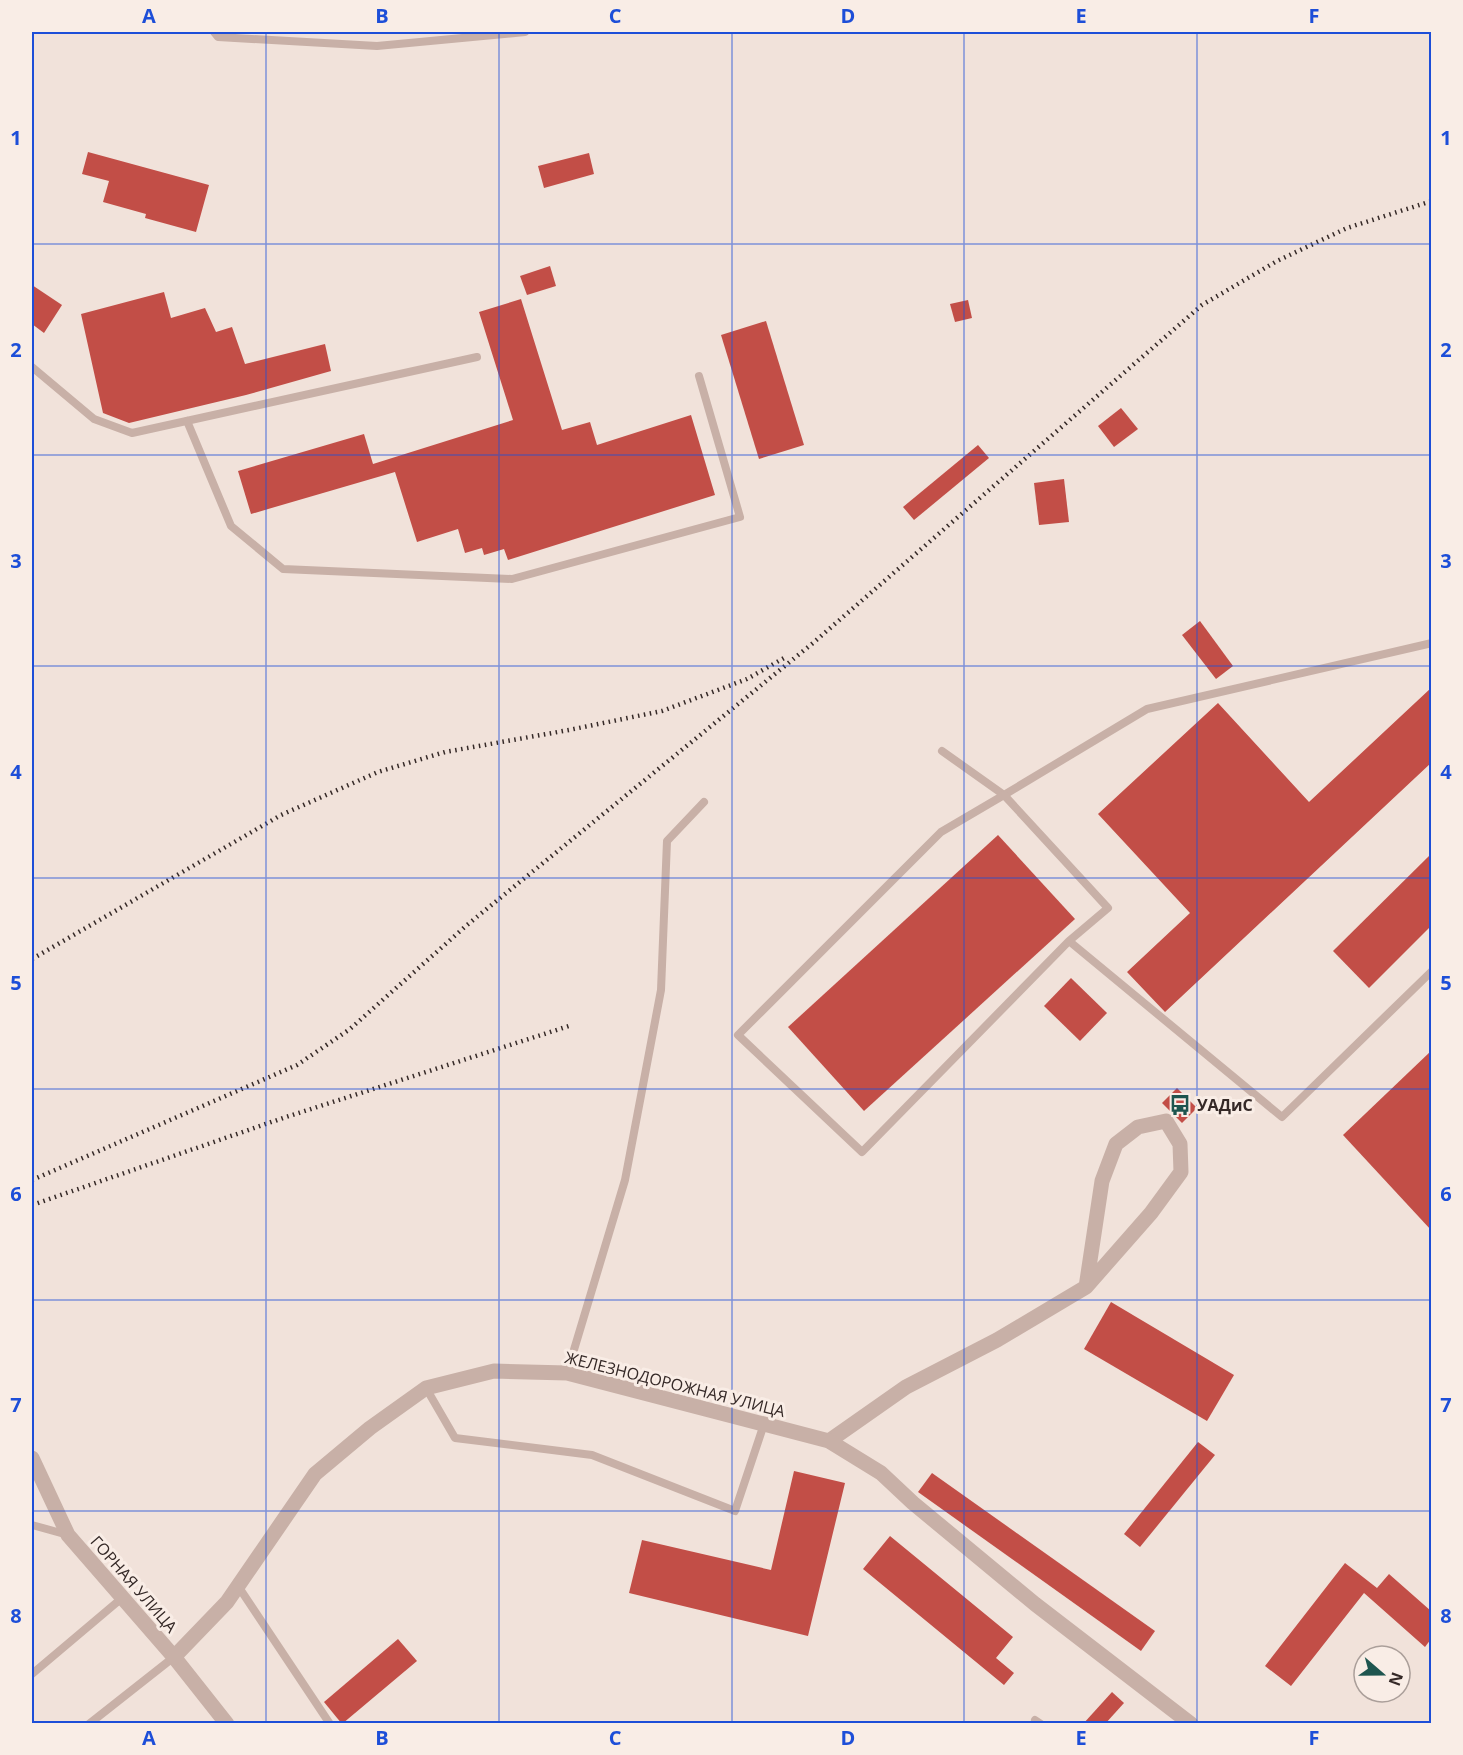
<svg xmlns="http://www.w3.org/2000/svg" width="1463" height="1755" font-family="'Open Sans',sans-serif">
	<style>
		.building { fill: #c24e47 }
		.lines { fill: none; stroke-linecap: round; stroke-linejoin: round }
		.lane { stroke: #c8b0a7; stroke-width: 8 }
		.street { stroke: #c8b0a7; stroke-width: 15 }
		.rail { stroke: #352927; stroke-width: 4.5; stroke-dasharray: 1.5 4.5; stroke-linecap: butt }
		.grid { fill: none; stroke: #1d4ed8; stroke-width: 1.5; stroke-opacity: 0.55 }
		.labels { text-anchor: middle; stroke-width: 6; stroke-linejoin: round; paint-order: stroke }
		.poi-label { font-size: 16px; font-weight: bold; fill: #352927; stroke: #f9ede6; text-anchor: start }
		.street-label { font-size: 16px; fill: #352927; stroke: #f9ede6 }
		.neatline { fill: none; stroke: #1d4ed8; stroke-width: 2 }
		.grid-label { font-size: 20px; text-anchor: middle; font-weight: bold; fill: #1d4ed8 }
	</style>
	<rect width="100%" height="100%" fill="#f1e2da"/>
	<g class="building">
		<polygon points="88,152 209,185 196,232 145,218 146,214 103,202 109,181 82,174"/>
		<polygon points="589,153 594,174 544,188 538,166"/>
		<polygon points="550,266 556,286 527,295 520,276"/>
		<polygon points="32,285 62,305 44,333 32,324"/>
		<polygon points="164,292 171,318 205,308 216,332 232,327 245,364 325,344 331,371 246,395 129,423 103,413 81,314"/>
		<polygon points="521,299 562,430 590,422 597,445 691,415 715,495 508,560 504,549 484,555 482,548 465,553 458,529 417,542 395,472 251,514 238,471 364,434 373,464 513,420 479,312"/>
		<polygon points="968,300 972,318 955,322 950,304"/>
		<polygon points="766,321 804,445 759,459 721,335"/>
		<polygon points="1121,408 1138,429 1114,447 1098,426"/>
		<polygon points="978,445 989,458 914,520 903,507"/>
		<polygon points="1064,479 1069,522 1039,525 1034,483"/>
		<polygon points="1200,621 1233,666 1216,679 1182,635"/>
		<polygon points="1431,688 1431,763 1165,1012 1127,972 1190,913 1098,814 1218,703 1309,802"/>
		<polygon points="998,835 1075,919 864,1111 788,1027"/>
		<polygon points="1431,854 1431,926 1369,988 1333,951"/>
		<polygon points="1071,978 1107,1013 1080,1041 1044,1006"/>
		<polygon points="1431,1051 1431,1230 1343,1135"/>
		<polygon points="1177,1088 1197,1108 1182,1123 1162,1103"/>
		<polygon points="1111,1302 1234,1375 1207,1421 1084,1349"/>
		<polygon points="1198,1442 1215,1455 1140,1547 1124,1534"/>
		<polygon points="794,1471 845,1483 808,1636 629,1593 642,1540 771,1570"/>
		<polygon points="932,1473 1155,1631 1141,1651 918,1492"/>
		<polygon points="890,1536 1013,1637 996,1658 1014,1673 1004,1685 863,1569"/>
		<polygon points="1345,1563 1377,1588 1389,1574 1431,1611 1431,1639 1425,1647 1364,1593 1291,1686 1265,1666"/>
		<polygon points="398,1639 417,1661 342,1724 324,1702"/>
		<polygon points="1112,1692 1124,1703 1105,1724 1083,1724"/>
	</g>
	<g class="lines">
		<g class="lane">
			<polyline points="214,32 218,37 377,46 525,32"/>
			<polyline points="32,367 94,419 132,433 477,357"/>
			<polyline points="187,421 231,526 283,569 512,579 740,517 699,376"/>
			<polyline points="942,751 1004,795 1147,709 1432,643"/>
			<polyline points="1069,941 862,1152 738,1035 941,832 1004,795 1108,908 1069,941 1282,1117 1432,971"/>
			<polyline points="567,1373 625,1180 661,990 667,841 704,802"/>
			<polyline points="426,1388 455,1438 592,1455 735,1511 764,1424"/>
			<polyline points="32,1525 68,1535"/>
			<polyline points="238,1586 330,1724"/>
			<polyline points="32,1674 122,1598"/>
			<polyline points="1035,1720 1041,1724"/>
			<polyline points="89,1724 174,1657"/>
		</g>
		<g class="street">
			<polyline points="829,1441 906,1387 997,1340 1086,1287 1151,1213 1181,1172 1180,1144 1166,1121 1138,1127 1116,1144 1102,1181 1086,1287"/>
			<polyline points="32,1458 68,1535 174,1657 227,1724"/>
			<polyline points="174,1657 227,1602 315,1474 370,1428 426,1388 494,1371 567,1373 829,1441 881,1473 913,1503 1035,1604 1191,1724"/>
		</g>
		<g class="rail">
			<polyline points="32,959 281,815 378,772 445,752 569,730 662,711 747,679 784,658"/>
			<polyline points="32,1180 297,1065 350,1029 467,925 813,643 1202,305 1277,261 1347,228 1432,201"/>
			<polyline points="32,1205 283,1118 569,1026"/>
		</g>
	</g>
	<path class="grid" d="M266 32V1724M499 32V1724M732 32V1724M964 32V1724M1197 32V1724M32 244H1432M32 455H1432M32 666H1432M32 878H1432M32 1089H1432M32 1300H1432M32 1511H1432"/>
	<defs>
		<symbol id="bus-bare" viewBox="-9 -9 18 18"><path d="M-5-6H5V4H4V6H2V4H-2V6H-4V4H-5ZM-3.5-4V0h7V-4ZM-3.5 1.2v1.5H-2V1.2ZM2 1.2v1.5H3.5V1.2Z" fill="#1e554f" stroke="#f9ede6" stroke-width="2.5" paint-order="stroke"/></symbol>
	</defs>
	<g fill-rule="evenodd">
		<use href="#bus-bare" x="1165" y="1090" width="30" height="30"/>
	</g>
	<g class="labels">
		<g class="poi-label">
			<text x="1197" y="1111">УАДиС</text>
		</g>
		<g class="street-label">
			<text transform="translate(675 1384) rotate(14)" y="6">ЖЕЛЕЗНОДОРОЖНАЯ УЛИЦА</text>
			<text transform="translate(134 1584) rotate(49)" y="6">ГОРНАЯ УЛИЦА</text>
		</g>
	</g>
	<rect width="1463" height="1755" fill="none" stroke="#f9ede6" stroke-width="66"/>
	<g transform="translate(1382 1674) rotate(110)"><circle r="28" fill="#f9ede6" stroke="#ab9f9a" stroke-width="1.5"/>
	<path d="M0-4.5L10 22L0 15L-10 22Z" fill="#1e554f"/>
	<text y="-9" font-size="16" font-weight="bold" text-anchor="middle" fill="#352927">N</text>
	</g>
	<rect x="33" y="33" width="1397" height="1689" class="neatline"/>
	<g class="grid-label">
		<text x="149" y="23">A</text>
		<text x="382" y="23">B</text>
		<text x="615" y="23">C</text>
		<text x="848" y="23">D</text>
		<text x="1081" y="23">E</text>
		<text x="1314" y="23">F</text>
		<text x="16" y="145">1</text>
		<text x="1446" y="145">1</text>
		<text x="16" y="357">2</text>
		<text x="1446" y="357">2</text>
		<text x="16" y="568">3</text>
		<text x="1446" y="568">3</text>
		<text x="16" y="779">4</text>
		<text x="1446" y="779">4</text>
		<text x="16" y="990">5</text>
		<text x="1446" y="990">5</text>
		<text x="16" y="1201">6</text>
		<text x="1446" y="1201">6</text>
		<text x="16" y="1412">7</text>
		<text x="1446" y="1412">7</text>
		<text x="16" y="1623">8</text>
		<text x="1446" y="1623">8</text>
		<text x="149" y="1745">A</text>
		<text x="382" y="1745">B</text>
		<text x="615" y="1745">C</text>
		<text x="848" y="1745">D</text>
		<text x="1081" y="1745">E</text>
		<text x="1314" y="1745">F</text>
	</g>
</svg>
